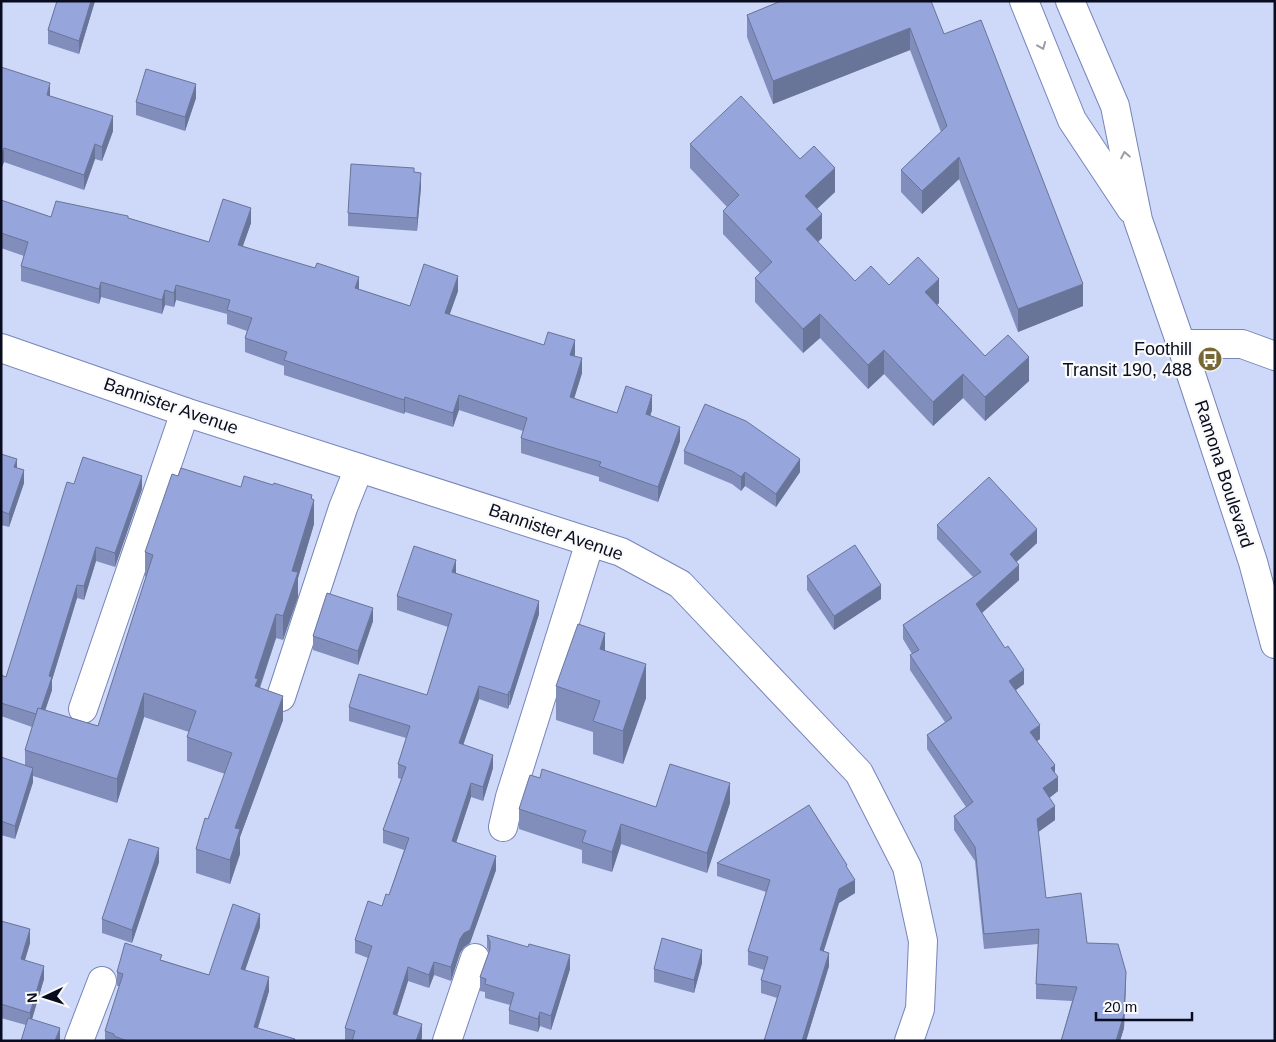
<svg xmlns="http://www.w3.org/2000/svg" width="1276" height="1042" font-family="Arial,sans-serif">
	<style>
		.lines { fill: none; stroke-linecap: round; stroke-linejoin: round }
		.minor-casing { stroke: #7785b9; stroke-width: 30 }
		.major-casing { stroke: #7785b9; stroke-width: 30 }
		.minor { stroke: #fff; stroke-width: 28 }
		.major { stroke: #fff; stroke-width: 28 }
		.wall { fill: #818ebc }
		.shaded-wall { fill: #697499 }
		.building { fill: #96a5db; stroke: #697499 }
		.oneway { stroke: #9c9ea5 }
		.labels { text-anchor: middle; stroke-width: 4.5; stroke-linejoin: round; paint-order: stroke }
		.poi-label { font-size: 18px; fill: #080c1e; stroke: #fafafa; text-anchor: end }
		.street-label { font-size: 18px; fill: #080c1e; stroke: #fafafa }
	</style>
	<rect width="100%" height="100%" fill="#ced8f9"/>
	<g class="lines">
		<defs>
			<g id="minor">
				<polyline points="1181,344 1242,344 1275,356"/>
				<polyline points="1,348 185,412 621,552 680,584 859,773 907,867 923,941 920,1009 909,1041"/>
				<polyline points="281,697 343,508 359,468"/>
				<polyline points="83,709 185,412"/>
				<polyline points="503,827 510,797 590,542"/>
				<polyline points="79,1041 102,981"/>
				<polyline points="447,1041 475,958"/>
			</g>
			<g id="major">
				<polyline points="1024,1 1072,120 1131,209"/>
				<polyline points="1070,1 1115,106 1138,220 1181,344 1253,562 1275,644"/>
			</g>
		</defs>
		<use href="#minor" class="minor-casing"/>
		<use href="#major" class="major-casing"/>
		<use href="#minor" class="minor"/>
		<use href="#major" class="major"/>
	</g>
	<g class="wall">
		<polygon points="57,1 95,1 79,54 48,44 48,30"/>
		<polygon points="781,1 944,34 1083,306 1018,332 959,179 922,214 901,192 901,170 941,132 910,50 773,104 747,37 747,15"/>
		<polygon points="1,67 50,96 113,131 102,161 95,159 84,190 4,162 1,169"/>
		<polygon points="196,98 185,131 136,115 136,102"/>
		<polygon points="690,144 800,159 835,192 817,209 822,238 818,242 855,281 889,285 939,303 937,305 985,356 1029,381 985,421 963,398 933,426 884,374 868,389 820,338 803,353 755,302 755,278 760,273 723,234 723,211 727,207 690,168"/>
		<polygon points="421,187 417,231 348,226 348,213"/>
		<polygon points="1,200 51,217 128,218 209,242 251,223 243,246 359,289 410,306 458,291 449,315 575,355 574,356 582,373 574,398 617,413 652,410 650,416 680,441 658,502 599,481 599,477 521,453 521,438 523,431 459,410 453,427 405,412 404,414 284,375 284,366 245,352 245,338 247,331 227,324 227,314 176,300 174,307 165,305 162,314 101,297 99,304 21,281 21,266 24,256 1,248"/>
		<polygon points="684,451 800,472 776,507 745,486 741,491 732,484 684,464"/>
		<polygon points="1,454 17,468 24,483 9,527 1,525"/>
		<polygon points="178,476 312,499 314,524 298,578 298,597 283,640 276,638 260,688 283,720 240,837 240,854 230,884 196,873 196,849 208,819 225,774 187,761 187,737 189,732 144,717 117,803 33,776 33,782 15,839 1,835 1,757 25,766 25,750 32,727 1,716 1,675 6,677 74,484 142,489 115,567 96,561 84,600 77,598 52,680 52,690 45,710 98,726 146,577 145,576 145,552"/>
		<polygon points="937,525 1037,543 1016,562 1019,580 982,613 1024,684 1016,690 1040,739 1037,741 1055,773 1058,791 1049,798 1055,820 1038,832 1046,898 1126,986 1124,1028 1120,1041 1061,1041 1072,1001 1036,999 1036,984 1038,944 984,949 975,861 954,830 954,816 966,807 927,749 927,735 945,722 910,670 910,655 912,654 903,639 903,625 973,577 937,539"/>
		<polygon points="456,574 539,614 510,705 509,705 508,709 479,699 463,745 493,768 483,801 471,797 456,843 496,870 470,943 464,947 460,953 451,981 434,975 429,988 408,981 397,1016 422,1037 421,1041 345,1041 345,1028 368,958 355,953 355,940 382,906 389,895 404,850 383,843 383,830 401,779 398,778 398,764 406,738 349,721 349,707 427,695 448,627 397,610 397,596"/>
		<polygon points="807,576 881,599 834,630 807,590"/>
		<polygon points="373,621 358,665 313,650 313,636"/>
		<polygon points="605,651 646,698 623,764 593,754 593,732 556,720 556,686"/>
		<polygon points="730,803 707,873 621,844 612,872 582,863 582,850 519,829 519,809 656,807"/>
		<polygon points="159,862 132,943 102,933 102,919"/>
		<polygon points="717,863 847,868 855,893 839,903 823,951 829,966 806,1041 764,1041 777,998 761,993 761,980 764,970 748,965 748,951 766,892 717,876"/>
		<polygon points="1,921 30,943 25,960 44,979 32,1019 60,1041 26,1025 1,1018"/>
		<polygon points="260,927 245,970 269,991 258,1028 295,1041 105,1041 105,1031 120,986 117,986 117,972 162,960 209,975"/>
		<polygon points="487,935 570,969 551,1030 540,1026 538,1032 509,1024 509,1010 510,1005 485,998 485,992 480,991 480,977 489,952 487,948"/>
		<polygon points="702,963 694,993 654,982 654,969"/>
	</g>
	<g class="shaded-wall">
		<polygon points="91,1 95,1 79,54 79,41"/>
		<polygon points="910,28 910,50 773,104 773,81"/>
		<polygon points="50,83 50,97 47,95"/>
		<polygon points="196,84 196,98 185,131 185,117"/>
		<polygon points="113,116 113,131 102,161 102,147"/>
		<polygon points="95,144 95,159 84,190 84,175"/>
		<polygon points="4,148 4,162 1,169 1,155"/>
		<polygon points="959,157 959,179 922,214 922,191"/>
		<polygon points="835,168 835,192 805,220 805,196"/>
		<polygon points="421,173 421,187 417,231 417,218"/>
		<polygon points="251,208 251,223 238,259 238,245"/>
		<polygon points="822,214 822,238 806,253 806,229"/>
		<polygon points="458,276 458,291 445,328 445,313"/>
		<polygon points="359,277 359,291 355,288"/>
		<polygon points="939,279 939,303 925,316 925,292"/>
		<polygon points="101,282 101,297 99,304 99,289"/>
		<polygon points="1083,284 1083,306 1018,332 1018,309"/>
		<polygon points="176,285 176,300 174,307 174,293"/>
		<polygon points="165,290 165,305 162,314 162,300"/>
		<polygon points="820,314 820,338 803,353 803,329"/>
		<polygon points="575,340 575,355 570,370 570,355"/>
		<polygon points="884,350 884,374 868,389 868,365"/>
		<polygon points="1029,357 1029,381 985,421 985,397"/>
		<polygon points="582,358 582,373 570,412 570,397"/>
		<polygon points="963,374 963,398 933,426 933,402"/>
		<polygon points="459,395 459,410 453,427 453,413"/>
		<polygon points="652,395 652,410 646,429 646,414"/>
		<polygon points="405,397 405,412 404,414 404,400"/>
		<polygon points="680,427 680,441 658,502 658,487"/>
		<polygon points="17,459 17,472 14,467"/>
		<polygon points="800,459 800,472 776,507 776,494"/>
		<polygon points="24,470 24,483 9,527 9,514"/>
		<polygon points="745,472 745,486 741,491 741,477"/>
		<polygon points="142,476 142,489 115,567 115,553"/>
		<polygon points="312,495 312,508 314,500 314,524 298,578 298,597 283,640 283,616 292,571"/>
		<polygon points="1037,529 1037,543 1010,568 1010,554"/>
		<polygon points="96,547 96,561 84,600 84,586"/>
		<polygon points="456,560 456,573 452,586 452,572"/>
		<polygon points="1019,565 1019,580 976,618 976,604"/>
		<polygon points="77,585 77,598 52,680 52,690 39,729 39,715 49,676"/>
		<polygon points="881,585 881,599 834,630 834,616"/>
		<polygon points="539,601 539,614 510,705 510,692"/>
		<polygon points="373,608 373,621 358,665 358,651"/>
		<polygon points="276,614 276,638 255,701 255,678"/>
		<polygon points="605,633 605,666 600,649"/>
		<polygon points="646,664 646,698 623,764 623,731"/>
		<polygon points="1024,670 1024,684 1009,695 1009,681"/>
		<polygon points="479,686 479,699 459,757 459,743"/>
		<polygon points="509,691 509,705 508,709 508,695"/>
		<polygon points="144,693 144,717 117,803 117,779"/>
		<polygon points="283,696 283,720 240,837 240,854 230,884 230,860 235,828"/>
		<polygon points="1040,725 1040,739 1030,746 1030,732"/>
		<polygon points="493,755 493,768 483,801 483,787"/>
		<polygon points="1055,765 1055,779 1058,777 1058,791 1043,803 1043,788 1051,768"/>
		<polygon points="33,768 33,782 15,839 15,826"/>
		<polygon points="471,783 471,797 452,855 452,841"/>
		<polygon points="730,783 730,803 707,873 707,853"/>
		<polygon points="1055,806 1055,820 1037,833 1037,819"/>
		<polygon points="621,824 621,844 612,872 612,852"/>
		<polygon points="159,848 159,862 132,943 132,930"/>
		<polygon points="496,856 496,870 470,943 464,947 460,953 451,981 451,967 460,939"/>
		<polygon points="855,880 855,893 839,903 820,963 820,950 839,889"/>
		<polygon points="260,914 260,927 241,982 241,969"/>
		<polygon points="30,929 30,943 21,973 21,959"/>
		<polygon points="702,950 702,963 694,993 694,980"/>
		<polygon points="829,953 829,966 806,1041 802,1041"/>
		<polygon points="570,955 570,969 551,1030 551,1016"/>
		<polygon points="434,962 434,975 429,988 429,975"/>
		<polygon points="44,966 44,979 30,1026 30,1013"/>
		<polygon points="408,967 408,981 393,1028 393,1014"/>
		<polygon points="1126,972 1124,1028 1120,1041 1116,1041"/>
		<polygon points="269,977 269,991 254,1040 254,1027"/>
		<polygon points="540,1012 540,1026 538,1032 538,1019"/>
		<polygon points="422,1024 422,1037 421,1041 416,1041"/>
		<polygon points="60,1028 60,1041 55,1041"/>
	</g>
	<g class="building">
		<polygon points="57,1 91,1 79,41 48,30"/>
		<polygon points="781,1 931,1 944,34 981,20 1083,284 1018,309 959,157 922,191 901,170 947,126 910,28 773,81 747,15"/>
		<polygon points="1,67 50,83 47,95 113,116 102,147 95,144 84,175 4,148 1,155"/>
		<polygon points="146,69 196,84 185,117 136,102"/>
		<polygon points="741,96 800,159 814,146 835,168 805,196 822,214 806,229 855,281 871,266 889,285 918,257 939,279 925,292 985,356 1008,335 1029,357 985,397 963,374 933,402 884,350 868,365 820,314 803,329 755,278 772,262 723,211 739,195 690,144"/>
		<polygon points="351,164 414,168 414,172 421,173 417,218 348,213"/>
		<polygon points="223,199 251,208 238,245 315,268 317,263 359,277 355,288 410,306 424,264 458,276 445,313 544,345 548,332 575,340 570,355 582,358 570,397 617,413 626,386 652,395 646,414 680,427 658,487 599,466 601,462 521,438 527,418 459,395 453,413 405,397 404,400 284,360 287,352 245,338 252,318 227,310 230,300 176,285 174,293 165,290 162,300 101,282 99,289 21,266 28,242 1,233 1,200 51,217 56,201 128,216 128,218 209,242"/>
		<polygon points="705,404 746,421 800,459 776,494 745,472 741,477 732,471 684,451"/>
		<polygon points="1,454 17,459 14,467 24,470 9,514 1,511"/>
		<polygon points="83,457 142,476 115,553 96,547 84,586 77,585 49,676 52,677 41,709 38,708 36,714 1,703 1,675 6,677 67,482 74,484"/>
		<polygon points="181,468 241,487 244,476 273,485 274,483 312,495 311,498 314,500 292,571 298,572 283,616 276,614 255,678 258,679 255,686 283,696 235,828 240,829 230,860 196,849 205,818 208,819 232,753 187,737 196,711 144,693 117,779 25,750 38,708 98,726 153,555 145,552 172,474 178,476"/>
		<polygon points="989,477 1037,529 1010,554 1019,565 976,604 1005,648 1008,646 1024,670 1009,681 1040,725 1030,732 1055,765 1051,768 1058,777 1043,788 1055,806 1037,819 1046,898 1081,893 1087,943 1118,944 1126,972 1124,1014 1116,1041 1061,1041 1077,987 1036,984 1039,929 984,934 975,847 954,816 973,802 927,735 952,718 910,655 919,650 903,625 981,572 937,525"/>
		<polygon points="855,545 881,585 834,616 807,576"/>
		<polygon points="414,546 456,560 452,572 539,601 510,692 509,691 508,695 479,686 459,743 493,755 483,787 471,783 452,841 496,856 470,930 464,933 460,939 451,967 434,962 429,975 408,967 393,1014 422,1024 416,1041 352,1041 355,1031 345,1028 372,946 355,940 368,901 382,906 386,894 389,895 409,838 383,830 406,767 398,764 410,726 349,707 359,674 427,695 452,614 397,596"/>
		<polygon points="327,593 373,608 358,651 313,636"/>
		<polygon points="578,624 605,633 600,649 646,664 623,731 593,721 600,701 556,686"/>
		<polygon points="1,757 33,768 15,826 1,821"/>
		<polygon points="670,764 730,783 707,853 621,824 612,852 582,842 586,831 519,809 530,775 540,778 542,769 656,807"/>
		<polygon points="809,805 847,865 846,866 855,880 839,889 820,950 829,953 802,1041 764,1041 781,986 761,980 768,957 748,951 770,880 717,863"/>
		<polygon points="129,839 159,848 132,930 102,919"/>
		<polygon points="233,904 260,914 241,969 269,977 254,1027 295,1039 294,1041 127,1041 114,1036 114,1034 105,1031 123,974 117,972 125,943 162,955 160,960 209,975"/>
		<polygon points="1,921 30,929 21,959 44,966 30,1013 1,1004"/>
		<polygon points="487,935 528,947 529,944 570,955 551,1016 540,1012 538,1019 509,1010 514,993 485,984 486,979 480,977 490,949 490,942"/>
		<polygon points="662,938 702,950 694,980 654,969"/>
		<polygon points="28,1018 60,1028 55,1041 21,1041"/>
	</g>
	<defs><path id="oneway-chevron" d="M-2-3.5L2.5 0L-2 3.5" fill="none" stroke-width="1.6" stroke-linecap="round" stroke-linejoin="round" transform="scale(1.25)"/></defs>
	<g class="oneway">
		<use href="#oneway-chevron" transform="translate(1042 46) rotate(68)"/>
		<use href="#oneway-chevron" transform="translate(1125 155) rotate(-101)"/>
	</g>
	<defs>
		<symbol id="bus-disc" viewBox="-11 -11 22 22"><circle r="9.5" fill="#776734" stroke="#fafafa"/><path d="M-5-6H5V4H4V6H2V4H-2V6H-4V4H-5ZM-3.5-4V0h7V-4ZM-3.5 1.2v1.5H-2V1.2ZM2 1.2v1.5H3.5V1.2Z" fill="#fff"/></symbol>
	</defs>
	<g fill-rule="evenodd">
		<use href="#bus-disc" x="1196" y="345" width="28" height="28"/>
	</g>
	<g class="labels">
		<g class="poi-label">
			<text x="1192" y="355">Foothill<tspan x="1192" dy="21">Transit 190, 488</tspan></text>
		</g>
		<g class="street-label">
			<text transform="translate(171 406) rotate(19)" y="6">Bannister Avenue</text>
			<text transform="translate(1224 474) rotate(72)" y="6">Ramona Boulevard</text>
			<text transform="translate(556 532) rotate(19)" y="6">Bannister Avenue</text>
		</g>
	</g>
	<rect width="1276" height="1042" fill="none" stroke="#080c1e" stroke-width="5"/>
	<g transform="translate(45 997) rotate(266)" stroke="#fafafa" stroke-width="4" paint-order="stroke">
	<path d="M0-4L9 19L0 12L-9 19Z" fill="#080c1e"/>
	<text y="-8" font-size="14" font-weight="bold" text-anchor="middle" fill="#080c1e">N</text>
	</g>
	<path d="M1096 1012v8h96v-8" fill="none" stroke="#080c1e" stroke-width="2.5"/>
	<text x="1104" y="1012" font-size="15" fill="#080c1e" stroke="#fafafa" stroke-width="4" paint-order="stroke">20 m</text>
</svg>
